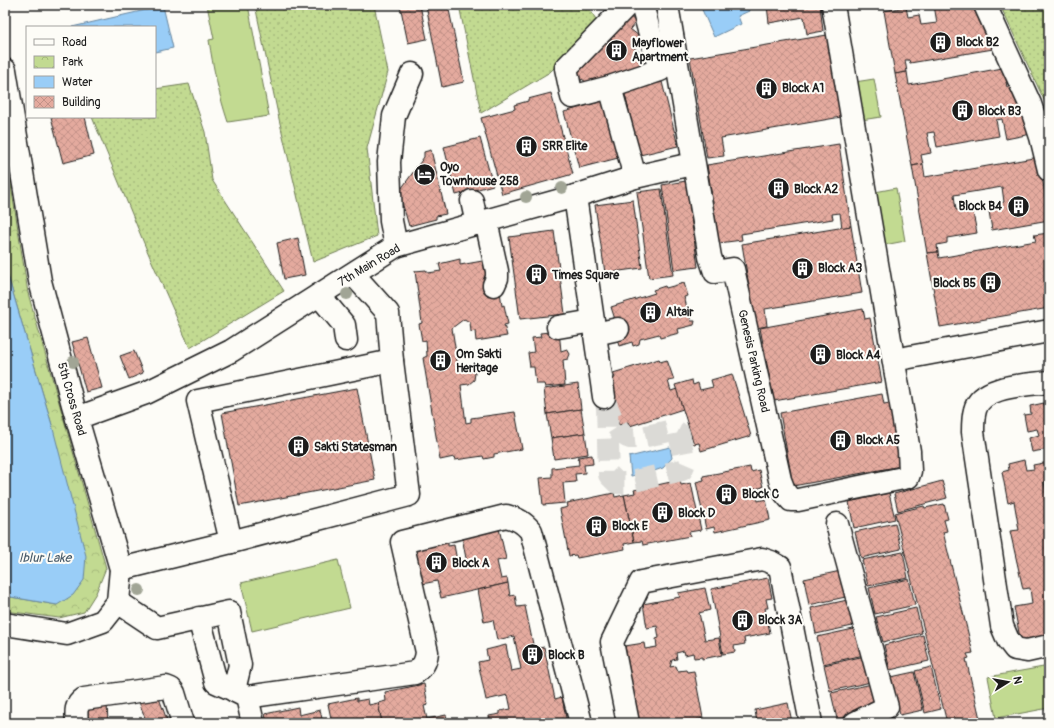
<svg xmlns="http://www.w3.org/2000/svg" width="1054" height="728" font-family="Pangolin,sans-serif">
	<style>
		.grass { fill: url(#grass-dots); stroke: #6f7b56 }
		.park { fill: url(#park-crowns); stroke: #6f7b56 }
		.pitch { fill: #c2da91; stroke: #6f7b56 }
		.water { fill: #99cdf7; stroke: #67869f }
		.building { fill: url(#building-cross-hatch); stroke: #1c1c1c }
		.lines { fill: none; stroke-linecap: round; stroke-linejoin: round }
		.minor-tunnel { stroke: #dbdad6; stroke-width: 22; stroke-dasharray: 22 11; stroke-linecap: butt }
		.minor-casing { stroke: #1c1c1c; stroke-width: 25 }
		.minor { stroke: #fdfcf7; stroke-width: 22 }
		.tree { fill: #a1a595 }
		.labels { text-anchor: middle; stroke-width: 4; stroke-linejoin: round; paint-order: stroke }
		.poi-label { font-size: 12px; font-weight: bold; fill: #1c1c1c; stroke: #fdfcf7; text-anchor: start }
		.street-label { font-size: 12px; fill: #1c1c1c; stroke: #fdfcf7 }
		.water-label { font-size: 13px; font-style: italic; fill: #485a69; stroke: #fdfcf7 }
	</style>
	<defs>
		<pattern id="grass-dots" width="8" height="8" patternUnits="userSpaceOnUse"><rect width="8" height="8" fill="#c2da91"/><path d="M2 2h.1M6 6h.1" fill="none" stroke="#a6ba7c" stroke-width="1.8" stroke-linecap="round"/></pattern>
		<pattern id="park-crowns" width="20" height="18" patternUnits="userSpaceOnUse"><rect width="20" height="18" fill="#c2da91"/><path d="M2 6a3 3 0 1 1 6 0M12 15a3 3 0 1 1 6 0" fill="none" stroke="#a6ba7c"/></pattern>
		<pattern id="building-cross-hatch" width="8" height="8" patternUnits="userSpaceOnUse"><rect width="8" height="8" fill="#e4aa9e"/><path d="M0 0l8 8M0 8l8-8" fill="none" stroke="#c39288"/></pattern>
	</defs>
	<rect width="100%" height="100%" fill="#fdfcf7"/>
	<filter id="ink" filterUnits="userSpaceOnUse"><feTurbulence type="fractalNoise" baseFrequency=".025" numOctaves="2"/><feDisplacementMap in="SourceGraphic" scale="8" xChannelSelector="R" yChannelSelector="G"/><feConvolveMatrix kernelMatrix="1 2 1 2 8 2 1 2 1" color-interpolation-filters="sRGB"/></filter>
	<g filter="url(#ink)">
		<g class="grass">
			<polygon points="255,5 374,5 388,72 367,148 377,236 313,262 279,119"/>
			<polygon points="459,5 587,5 599,24 550,72 481,113"/>
			<polygon points="1000,5 1049,5 1049,116 1045,102"/>
			<polygon points="189,84 205,132 212,180 284,291 190,348 146,248 92,117 155,117 155,89"/>
		</g>
		<polygon class="park" points="5,147 28,293 106,568 96,593 84,612 59,618 5,611 5,596 57,605 52,425 5,266"/>
		<g class="pitch">
			<path d="M207 5H248L269 116 228 122C219 95 213 68 209 40L214 39Z"/>
			<polygon points="874,79 881,117 861,120 855,82"/>
			<polygon points="896,188 905,241 879,246 870,193"/>
			<polygon points="338,560 350,608 252,631 241,583"/>
			<polygon points="1049,666 1049,708 996,718 988,677"/>
		</g>
		<g class="water">
			<polygon points="700,5 747,5 749,11 738,16 741,24 714,37"/>
			<polygon points="163,6 173,48 155,52 155,27 72,27"/>
			<polygon points="5,266 52,425 86,556 84,580 73,595 57,605 5,596"/>
			<polygon points="670,447 672,458 663,468 651,472 631,476 629,457"/>
		</g>
		<g class="building">
			<polygon points="400,5 420,5 427,39 408,43"/>
			<polygon points="426,5 448,5 464,82 442,87"/>
			<polygon points="767,5 820,5 823,31 807,34 804,17 769,23"/>
			<polygon points="934,5 977,5 983,16 986,35 991,34 993,49 910,63 909,60 905,60 907,72 895,74 884,11 906,7 908,17 919,15 921,25 937,23"/>
			<polygon points="626,13 636,22 630,29 639,36 631,45 646,58 641,64 645,66 609,85 600,78 592,87 582,79 580,82 572,75"/>
			<polygon points="827,35 841,117 721,138 724,156 707,158 690,58"/>
			<polygon points="1008,67 1010,81 1006,82 1007,87 1014,85 1031,134 1006,139 1002,119 996,120 999,136 937,147 934,132 927,133 931,153 921,155 923,164 912,166 895,74 907,72 909,85"/>
			<polygon points="662,82 678,146 640,155 624,91"/>
			<polygon points="551,93 573,174 502,194 481,118 515,109 514,105 528,101 528,99"/>
			<polygon points="607,100 622,157 579,168 564,112"/>
			<polygon points="51,117 85,117 94,155 63,163"/>
			<polygon points="480,138 493,185 456,195 444,147"/>
			<polygon points="839,144 851,226 842,228 840,213 832,214 833,219 741,234 742,240 719,243 707,165"/>
			<polygon points="431,150 446,214 436,216 436,219 409,226 399,192 424,157 424,152"/>
			<polygon points="1039,157 1049,220 992,230 988,205 1004,202 1002,187 954,195 956,210 972,208 977,233 947,238 947,243 937,245 938,252 927,253 912,166 923,164 925,177"/>
			<polygon points="686,181 698,267 674,270 662,185"/>
			<polygon points="661,189 673,275 649,278 637,192"/>
			<polygon points="633,200 642,268 605,273 595,205"/>
			<polygon points="851,226 862,293 765,309 767,326 756,328 742,244"/>
			<polygon points="554,231 565,314 520,319 509,237"/>
			<polygon points="1049,233 1049,308 940,327 927,253 938,252 939,258 1036,241 1034,235"/>
			<polygon points="298,238 305,275 284,279 277,243"/>
			<polygon points="460,259 460,265 488,260 500,291 502,306 504,305 508,324 504,325 507,336 476,341 475,331 471,332 470,322 464,319 452,328 458,366 466,364 471,366 475,373 474,380 469,384 461,385 466,423 471,422 471,418 515,412 522,449 494,454 494,457 484,459 483,456 455,460 454,457 440,460 423,358 427,356 426,340 422,341 419,324 422,323 415,271 426,270 428,273 441,271 439,264"/>
			<polygon points="684,283 688,296 684,297 691,321 695,321 694,325 678,329 679,333 660,338 659,334 640,339 639,344 633,346 632,342 619,346 617,339 621,338 611,307 655,293 653,290 665,286 666,288"/>
			<polygon points="863,309 865,319 870,318 882,382 774,401 760,328"/>
			<polygon points="559,331 561,351 567,349 570,354 568,359 563,360 565,385 545,387 544,384 536,384 534,367 530,367 528,353 534,352 532,338 541,337 540,333"/>
			<polygon points="88,338 102,388 86,392 72,342"/>
			<polygon points="134,351 143,373 129,379 120,356"/>
			<polygon points="659,359 660,362 667,360 674,380 668,381 671,391 677,389 683,409 630,426 628,422 619,425 605,381 615,378 613,373"/>
			<polygon points="732,374 751,436 701,451 699,443 694,444 675,385 692,380 693,385 698,383 700,390 713,387 711,380"/>
			<polygon points="578,384 581,409 547,414 544,389"/>
			<polygon points="357,388 375,480 239,506 222,413"/>
			<polygon points="882,394 884,404 890,403 901,466 793,486 780,413"/>
			<polygon points="1044,403 1045,407 1049,406 1049,449 1032,452 1029,438 1039,435 1037,429 1027,431 1024,415 1031,414 1030,406"/>
			<polygon points="581,409 585,433 551,438 547,414"/>
			<polygon points="585,433 588,454 554,459 551,438"/>
			<polygon points="592,455 593,464 584,465 585,473 575,474 576,482 563,483 565,503 543,505 540,478 552,477 552,468 579,465 578,457"/>
			<polygon points="1024,460 1026,470 1034,469 1033,465 1049,462 1049,481 1044,482 1048,503 1049,503 1049,637 1021,643 1014,607 1032,604 1030,588 1023,589 1010,531 1019,530 1014,501 1008,503 1002,472 1009,470 1008,464"/>
			<polygon points="750,467 751,472 759,470 763,487 755,489 758,501 766,499 770,520 715,532 714,527 706,529 696,482 704,480 703,476"/>
			<polygon points="680,480 681,485 691,483 701,530 689,532 690,536 643,545 642,541 634,542 624,495 635,493 634,490"/>
			<polygon points="942,481 947,498 898,511 894,494"/>
			<polygon points="614,493 615,497 624,495 634,542 624,544 625,549 577,558 576,555 569,556 560,509 568,507 567,503"/>
			<polygon points="889,493 895,519 854,528 849,502"/>
			<polygon points="944,504 948,519 944,520 947,531 943,532 973,653 967,654 969,658 966,659 981,723 947,723 895,513 924,506 925,508"/>
			<polygon points="895,523 901,549 861,558 855,532"/>
			<polygon points="498,524 506,559 497,561 501,579 507,578 508,583 441,598 437,581 422,584 415,549 448,542 448,546 454,545 458,566 467,564 462,537"/>
			<polygon points="903,552 908,578 868,586 862,560"/>
			<polygon points="845,570 850,596 809,605 804,579"/>
			<polygon points="768,578 772,598 766,599 768,608 765,608 770,633 744,638 745,644 734,646 735,652 723,654 711,589"/>
			<polygon points="909,579 915,605 875,614 869,588"/>
			<polygon points="508,583 510,596 515,595 517,607 525,606 534,649 544,647 555,699 562,697 567,723 490,723 489,716 500,714 500,711 511,709 508,695 486,700 478,662 488,660 486,650 506,645 511,671 521,669 514,636 497,640 493,620 484,622 478,590"/>
			<polygon points="705,588 710,610 699,613 705,640 719,638 722,655 702,659 702,657 694,658 693,653 685,655 684,651 676,653 677,659 672,660 670,667 676,666 678,671 686,670 687,672 694,671 703,718 697,720 702,723 639,723 625,646 644,643 645,649 657,647 656,639 659,638 657,626 647,628 643,604 680,597 678,593"/>
			<polygon points="852,599 857,625 816,634 811,608"/>
			<polygon points="916,608 922,633 883,642 876,617"/>
			<polygon points="858,628 864,655 823,664 817,637"/>
			<polygon points="923,635 929,661 890,670 884,645"/>
			<polygon points="865,656 871,682 830,691 824,665"/>
			<polygon points="931,667 941,709 925,713 915,671"/>
			<polygon points="914,672 923,710 900,715 891,677"/>
			<polygon points="424,684 428,705 424,706 427,719 446,715 448,722 458,720 459,723 471,720 472,723 382,723 378,703 386,701 385,692"/>
			<polygon points="872,684 878,710 837,719 831,693"/>
			<polygon points="159,698 168,723 147,723 139,702"/>
			<polygon points="357,698 357,701 368,699 369,705 378,703 382,723 332,723 328,704"/>
			<polygon points="107,703 108,723 83,723 83,705"/>
			<polygon points="788,703 792,722 788,723 757,723 755,710"/>
			<polygon points="298,707 299,715 320,710 323,723 267,723 265,714"/>
			<polygon points="490,720 490,723 477,723"/>
		</g>
		<g class="lines">
			<path class="minor-tunnel" d="M604 397C607 408 617 435 630 438 637 439 664 432 673 430L679 433 685 463 682 470 626 483H617L609 475 607 407"/>
			<defs>
				<g id="minor">
					<polyline points="627,5 566,68 572,97 610,87 660,70 642,5"/>
					<polyline points="667,5 710,257 715,272 733,269 780,480 785,493 791,500 798,500 908,477 910,471 909,451 833,5"/>
					<polyline points="985,5 1030,104 1041,137 1049,170"/>
					<polyline points="5,70 40,281 73,405 121,569 118,602 103,621 67,634 5,624"/>
					<polyline points="610,87 635,177"/>
					<polyline points="575,196 604,397"/>
					<polyline points="472,201 477,224"/>
					<polyline points="486,221 497,271 497,278 494,285"/>
					<polyline points="396,246 391,221 389,162 394,116 412,74"/>
					<polyline points="319,295 344,325 346,340"/>
					<polyline points="558,327 593,321"/>
					<polyline points="595,334 618,329"/>
					<polyline points="894,360 1049,331"/>
					<path d="M1049 382C1028 385 981 385 975 410 973 417 973 425 973 432L1002 626 1008 640 1015 649 1027 651 1049 646"/>
					<polyline points="77,418 146,393 231,351 396,246 575,196 635,177 683,166"/>
					<polyline points="837,524 887,707 855,723"/>
					<polyline points="231,542 198,401 392,361"/>
					<polyline points="121,569 231,542 409,495 392,361 388,313 353,274"/>
					<polyline points="118,602 157,628 229,612 240,665 234,690 216,682 199,618"/>
					<polyline points="235,691 247,697 253,723"/>
					<path d="M247 697 415 673C423 667 426 662 427 652L402 542 506 516C518 519 523 522 531 531L581 723"/>
					<path d="M77 723C76 712 75 705 84 699L166 687 171 689 174 693 183 723"/>
					<polyline points="628,723 612,642 641,582 762,559 771,562 780,567 811,723"/>
				</g>
			</defs>
			<use href="#minor" class="minor-casing"/>
			<use href="#minor" class="minor"/>
		</g>
		<g class="tree">
			<circle cx="562" cy="188" r="6"/>
			<circle cx="526" cy="197" r="6"/>
			<circle cx="347" cy="294" r="6"/>
			<circle cx="73" cy="362" r="6"/>
			<circle cx="139" cy="590" r="6"/>
		</g>
	</g>
	<defs>
		<symbol id="building-disc" viewBox="-11 -11 22 22"><circle r="9.5" fill="#1c1c1c" stroke="#fdfcf7"/><path d="M-4-6H4V6H1V3H-1V6H-4ZM-2.5-4.3h1.7v1.8h-1.7ZM.8-4.3h1.7v1.8H.8ZM-2.5-1h1.7V.8h-1.7ZM.8-1h1.7V.8H.8Z" fill="#fff"/></symbol>
		<symbol id="hotel-disc" viewBox="-11 -11 22 22"><circle r="9.5" fill="#1c1c1c" stroke="#fdfcf7"/><path d="M-6-4.5h1.5V1H6V5H4.5V3h-9V5H-6ZM-4 0a1.8 1.8 0 1 1 3.6 0ZM.5 0V-2.5h3Q6-2.5 6 0Z" fill="#fff"/></symbol>
	</defs>
	<g fill-rule="evenodd">
		<use href="#building-disc" x="928" y="30" width="25" height="25"/>
		<use href="#building-disc" x="604" y="38" width="25" height="25"/>
		<use href="#building-disc" x="754" y="76" width="25" height="25"/>
		<use href="#building-disc" x="950" y="98" width="25" height="25"/>
		<use href="#building-disc" x="514" y="134" width="25" height="25"/>
		<use href="#hotel-disc" x="412" y="162" width="25" height="25"/>
		<use href="#building-disc" x="766" y="176" width="25" height="25"/>
		<use href="#building-disc" x="1006" y="194" width="25" height="25"/>
		<use href="#building-disc" x="790" y="256" width="25" height="25"/>
		<use href="#building-disc" x="524" y="262" width="25" height="25"/>
		<use href="#building-disc" x="978" y="270" width="25" height="25"/>
		<use href="#building-disc" x="638" y="300" width="25" height="25"/>
		<use href="#building-disc" x="808" y="342" width="25" height="25"/>
		<use href="#building-disc" x="428" y="348" width="25" height="25"/>
		<use href="#building-disc" x="828" y="428" width="25" height="25"/>
		<use href="#building-disc" x="286" y="434" width="25" height="25"/>
		<use href="#building-disc" x="714" y="482" width="25" height="25"/>
		<use href="#building-disc" x="650" y="500" width="25" height="25"/>
		<use href="#building-disc" x="584" y="514" width="25" height="25"/>
		<use href="#building-disc" x="424" y="550" width="25" height="25"/>
		<use href="#building-disc" x="730" y="608" width="25" height="25"/>
		<use href="#building-disc" x="520" y="642" width="25" height="25"/>
	</g>
	<g class="labels">
		<g class="poi-label">
			<text x="956" y="46">Block B2</text>
			<text x="632" y="47">Mayflower<tspan x="632" dy="14">Apartment</tspan></text>
			<text x="782" y="92">Block A1</text>
			<text x="978" y="115">Block B3</text>
			<text x="542" y="150">SRR Elite</text>
			<text x="440" y="171">Oyo<tspan x="440" dy="14">Townhouse 258</tspan></text>
			<text x="794" y="193">Block A2</text>
			<text x="1002" y="210" text-anchor="end">Block B4</text>
			<text x="818" y="272">Block A3</text>
			<text x="552" y="279">Times Square</text>
			<text x="976" y="287" text-anchor="end">Block B5</text>
			<text x="666" y="316">Altair</text>
			<text x="456" y="358">Om Sakti<tspan x="456" dy="14">Heritage</tspan></text>
			<text x="836" y="359">Block A4</text>
			<text x="856" y="444">Block A5</text>
			<text x="314" y="451">Sakti Statesman</text>
			<text x="742" y="498">Block C</text>
			<text x="678" y="517">Block D</text>
			<text x="612" y="530">Block E</text>
			<text x="452" y="567">Block A</text>
			<text x="758" y="624">Block 3A</text>
			<text x="548" y="659">Block B</text>
		</g>
		<g class="street-label">
			<text transform="translate(369 265) rotate(-31)" y="4">7th Main Road</text>
			<text transform="translate(754 361) rotate(77)" y="4">Genesis Parking Road</text>
			<text transform="translate(72 399) rotate(74)" y="4">5th Cross Road</text>
		</g>
		<g class="water-label">
			<text x="45" y="562">Iblur Lake</text>
		</g>
	</g>
	<rect width="1054" height="728" fill="none" stroke="#fdfcf7" stroke-width="20"/>
	<rect x="10" y="10" width="1034" height="708" fill="none" stroke="#1c1c1c" stroke-width="1.5" filter="url(#ink)"/>
	<rect x="26" y="26" width="130" height="92" fill="#fdfcf7" stroke="#a3a29f"/>
	<rect x="34" y="39" width="20" height="6" fill="#fdfcf7" stroke="#a3a29f"/>
	<text x="62" y="46" font-size="12" fill="#1c1c1c">Road</text>
	<rect x="34" y="56" width="20" height="12" fill="url(#park-crowns)" stroke="#a3a29f"/>
	<text x="62" y="66" font-size="12" fill="#1c1c1c">Park</text>
	<rect x="34" y="76" width="20" height="12" fill="#99cdf7" stroke="#a3a29f"/>
	<text x="62" y="86" font-size="12" fill="#1c1c1c">Water</text>
	<rect x="34" y="96" width="20" height="12" fill="url(#building-cross-hatch)" stroke="#a3a29f"/>
	<text x="62" y="106" font-size="12" fill="#1c1c1c">Building</text>
	<g transform="translate(1008 682) rotate(79)" stroke="#fdfcf7" stroke-width="3" paint-order="stroke">
	<path d="M0-3L7 15L0 10L-7 15Z" fill="#1c1c1c"/>
	<text y="-6" font-size="11" font-weight="bold" text-anchor="middle" fill="#1c1c1c">N</text>
	</g>
</svg>
